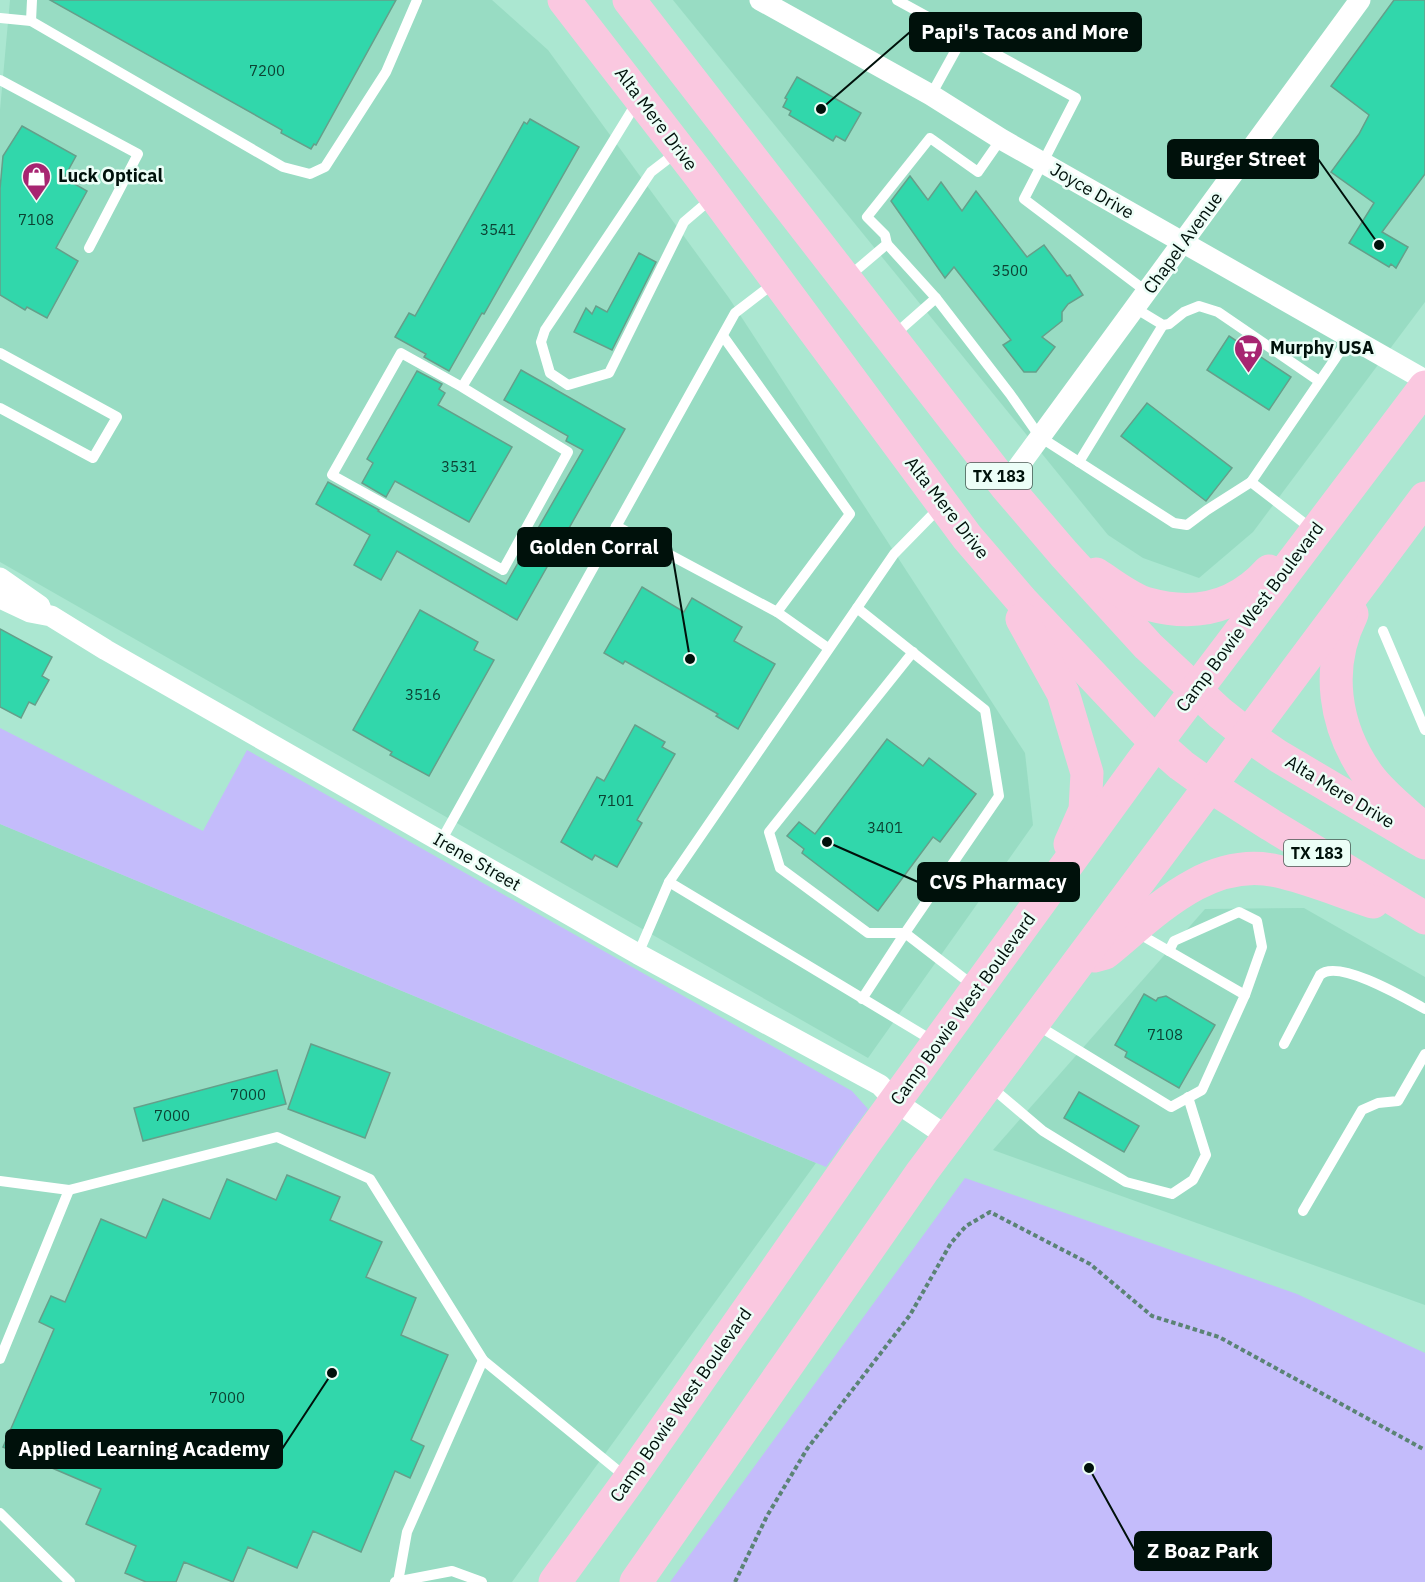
<svg xmlns="http://www.w3.org/2000/svg" width="1425" height="1582" font-family="'IBM Plex Sans',sans-serif">
	<style>
		.built { fill: #98dcc3 }
		.green { fill: #c4bcfb }
		.building { fill: #31d7ab; stroke: #659f8a; stroke-width: 1.5 }
		.lines { fill: none; stroke-linecap: round; stroke-linejoin: round }
		.path { stroke: #5b8375; stroke-width: 4; stroke-dasharray: 4.5 3; stroke-linecap: butt }
		.service { stroke: #fff; stroke-width: 10 }
		.minor { stroke: #fff; stroke-width: 21 }
		.primary { stroke: #fac8e0; stroke-width: 33 }
		.labels { text-anchor: middle; stroke-width: 5; stroke-linejoin: round; paint-order: stroke }
		.number-label { font-size: 15px; fill: #0c4233 }
		.shield { fill: #ecfef7; stroke: #475852; stroke-width: 1.5 }
		.shield-label { font-size: 16px; font-weight: bold; fill: #00110b }
		.street-label { font-size: 18px; fill: #00110b; stroke: #ecfef7 }
		.poi-label { font-size: 18px; font-weight: bold; fill: #00110b; stroke: #ecfef7; text-anchor: start }
		.leader { fill: none; stroke: #00110b; stroke-width: 2 }
		.callout-dot { fill: #00110b; stroke: #ecfef7; stroke-width: 2 }
		.callout { fill: #00110b; stroke: #00110b; stroke-width: 2 }
		.callout-label { font-size: 20px; text-anchor: middle; font-weight: bold; fill: #fff }
	</style>
	<rect width="100%" height="100%" fill="#abe7d1"/>
	<g class="built">
		<polygon points="10,0 492,0 548,50 729,298 1025,753 1033,825 868,1058 0,562 0,110"/>
		<polygon points="673,0 1425,0 1425,302 1253,532 1199,578 1143,558 1108,535"/>
		<polygon points="0,824 816,1163 512,1582 0,1582"/>
		<polygon points="1304,908 1425,977 1425,1305 993,1150 1205,909"/>
	</g>
	<g class="green">
		<polygon points="0,728 203,831 247,750 852,1091 868,1109 826,1167 0,824"/>
		<polygon points="965,1178 1297,1294 1425,1353 1425,1582 670,1582"/>
	</g>
	<g class="building">
		<polygon points="50,0 396,0 316,145 314,144 311,149 281,133 282,130"/>
		<polygon points="1394,0 1425,0 1425,174 1382,232 1408,247 1396,268 1391,264 1389,267 1349,243 1374,203 1331,172 1359,134 1369,115 1331,86"/>
		<polygon points="797,77 861,113 845,141 836,136 833,141 789,115 791,111 783,107 787,99 785,98"/>
		<polygon points="530,119 579,147 484,314 482,313 449,371 424,357 426,354 395,337 409,313 415,316 524,122 527,124"/>
		<polygon points="22,126 76,156 64,178 87,191 56,248 78,261 47,318 27,307 25,310 0,295 0,189 3,156"/>
		<polygon points="910,176 928,200 941,182 962,211 976,191 1027,257 1044,245 1067,276 1070,275 1083,295 1068,304 1062,312 1062,321 1042,337 1055,347 1036,372 1024,372 1003,345 1011,340 954,267 945,278 891,201"/>
		<polygon points="639,253 656,262 612,350 574,332 586,308 592,314 596,306 607,312"/>
		<polygon points="1229,336 1291,377 1269,410 1207,370"/>
		<polygon points="521,370 625,429 517,620 397,551 381,580 354,565 370,535 316,504 328,482 379,510 378,511 506,584 583,450 566,441 568,436 504,400"/>
		<polygon points="417,371 442,384 439,389 445,393 438,405 512,447 469,522 395,481 386,497 362,483 373,463 367,459"/>
		<polygon points="1147,403 1232,468 1206,501 1121,436"/>
		<polygon points="642,587 684,612 692,598 742,627 734,641 775,664 738,729 716,716 718,714 625,661 623,664 604,653"/>
		<polygon points="420,610 478,642 474,650 494,660 429,776 390,755 392,752 353,730"/>
		<polygon points="0,629 52,657 42,676 49,680 35,705 29,702 21,718 0,707"/>
		<polygon points="635,725 665,742 662,747 675,754 637,820 642,823 617,867 595,855 592,860 561,842 597,777 604,781"/>
		<polygon points="887,739 923,766 929,758 976,794 940,842 933,837 878,911 802,853 804,849 787,836 799,822 815,834"/>
		<polygon points="1144,994 1156,1001 1158,998 1166,996 1215,1025 1179,1088 1125,1057 1127,1052 1115,1045"/>
		<polygon points="311,1044 390,1073 365,1138 288,1109"/>
		<polygon points="277,1070 286,1104 143,1141 134,1108"/>
		<polygon points="1079,1092 1139,1126 1124,1152 1064,1118"/>
		<polygon points="287,1175 340,1197 330,1220 382,1242 366,1277 416,1298 401,1335 448,1355 411,1440 424,1446 410,1478 395,1471 361,1552 313,1531 297,1568 248,1547 233,1582 184,1562 176,1582 146,1582 125,1573 136,1546 86,1524 101,1489 3,1447 54,1329 39,1322 51,1296 65,1302 101,1219 146,1238 163,1199 210,1219 227,1179 276,1200"/>
	</g>
	<g class="lines">
		<polyline class="path" points="735,1582 767,1516 807,1449 910,1315 951,1243 966,1226 990,1212 1090,1264 1152,1316 1219,1337 1425,1450"/>
		<g class="service">
			<polyline points="897,0 1076,98 1024,199 1147,292"/>
			<polyline points="0,18 31,21 283,167 310,174 325,167 386,72 417,0"/>
			<polyline points="31,21 32,0"/>
			<polyline points="0,80 138,154 89,248"/>
			<polyline points="931,95 963,37"/>
			<polyline points="677,152 651,172 545,330 541,342 550,373 568,385 609,373 684,222 711,199"/>
			<polyline points="887,244 936,298"/>
			<polyline points="847,278 887,244 885,235 867,217 930,138 978,172 1001,139"/>
			<polyline points="1135,308 1163,325 1169,324 1184,312 1199,306 1218,312 1319,381"/>
			<polyline points="894,335 936,298 1010,394 1040,437 1174,523 1187,525 1207,510 1251,482 1313,530"/>
			<polyline points="0,353 117,417 93,458 0,408"/>
			<polyline points="462,387 568,452 503,570 332,475 401,353 462,387 637,102"/>
			<polyline points="1079,462 1163,325"/>
			<polyline points="1251,482 1350,337"/>
			<polyline points="616,526 777,612 850,514 723,336"/>
			<polyline points="857,608 985,710 999,796 905,933 975,987"/>
			<polyline points="777,612 828,648"/>
			<polyline points="1383,631 1425,730"/>
			<polyline points="441,841 735,313 774,283"/>
			<polyline points="669,882 935,1042"/>
			<polyline points="905,933 868,933 780,868 769,832 913,652"/>
			<polyline points="1169,951 1174,941 1239,912 1257,921 1262,947 1245,995"/>
			<polyline points="638,954 669,882 894,554 941,506"/>
			<polyline points="862,999 905,933"/>
			<polyline points="1037,1025 1171,1107 1202,1090 1245,995 1136,932"/>
			<path d="M1284 1044 1320 975C1338 958 1407 999 1425 1009"/>
			<polyline points="991,1087 1043,1131 1126,1182 1172,1194 1193,1180 1206,1155 1188,1097"/>
			<polyline points="0,1181 69,1190 277,1137 370,1179 483,1360 627,1478"/>
			<polyline points="1303,1211 1362,1110 1378,1103 1398,1101 1425,1054"/>
			<polyline points="0,1359 69,1190"/>
			<polyline points="0,1513 70,1582"/>
			<polyline points="395,1582 452,1571 482,1582"/>
			<polyline points="398,1582 407,1532 483,1360"/>
		</g>
		<g class="minor">
			<polyline points="760,0 931,95 1001,139 1425,380"/>
			<polyline points="1005,485 1360,0"/>
			<polyline points="0,578 40,606"/>
			<polyline points="0,598 30,612 51,616 106,650 638,954 880,1085 896,1102 948,1137"/>
		</g>
		<g class="primary">
			<polyline points="564,0 700,176 967,537 1022,601 1156,743 1181,765 1210,786 1271,825 1425,918"/>
			<polyline points="629,0 1005,485 1064,554 1148,646 1220,713 1249,736 1278,756 1425,843"/>
			<path d="M1096 574C1112 584 1130 599 1148 604 1195 617 1236 608 1269 571"/>
			<path d="M1352 614C1325 668 1334 727 1368 775 1381 793 1400 808 1417 823"/>
			<polyline points="1022,619 1063,693 1087,773 1085,810 1070,844"/>
			<path d="M1094 956 1105 953C1153 914 1208 855 1277 871 1309 878 1342 892 1373 902"/>
			<polyline points="555,1582 629,1480 864,1144 1141,763 1425,387"/>
			<polyline points="636,1582 922,1172 1425,498"/>
		</g>
	</g>
	<defs>
		<symbol id="shop-pin" viewBox="-11 -11 22 30"><path d="M0 17L-7.5 6A9.5 9.5 0 1 1 7.5 6Z" fill="#a72571" stroke="#ecfef7"/><path d="M-5-2.5h2.3a2.7 3.5 0 0 1 5.4 0H5L5.5 6h-11ZM-1.5-2.5h3a1.5 2.3 0 0 0-3 0Z" fill="#fff"/></symbol>
		<symbol id="supermarket-pin" viewBox="-11 -11 22 30"><path d="M0 17L-7.5 6A9.5 9.5 0 1 1 7.5 6Z" fill="#a72571" stroke="#ecfef7"/><path d="M-6-5.5h2.5l.6 2H6L4.5 2H-2.5L-4.4-4H-6ZM-1.5 3.2a1.3 1.3 0 1 0 .1 0ZM3 3.2a1.3 1.3 0 1 0 .1 0Z" fill="#fff"/></symbol>
	</defs>
	<g fill-rule="evenodd">
		<use href="#shop-pin" x="20" y="160" width="33" height="45"/>
		<use href="#supermarket-pin" x="1232" y="332" width="33" height="45"/>
	</g>
	<g class="labels">
		<g class="number-label">
			<text x="267" y="76">7200</text>
			<text x="36" y="225">7108</text>
			<text x="498" y="235">3541</text>
			<text x="1010" y="276">3500</text>
			<text x="459" y="472">3531</text>
			<text x="423" y="700">3516</text>
			<text x="616" y="806">7101</text>
			<text x="885" y="833">3401</text>
			<text x="1165" y="1040">7108</text>
			<text x="248" y="1100">7000</text>
			<text x="172" y="1121">7000</text>
			<text x="227" y="1403">7000</text>
		</g>
		<g class="shield">
			<rect x="966" y="463" width="66" height="26" rx="4.5"/>
			<rect x="1284" y="840" width="66" height="26" rx="4.5"/>
		</g>
		<g class="shield-label">
			<text x="999" y="482">TX 183</text>
			<text x="1317" y="859">TX 183</text>
		</g>
		<g class="street-label">
			<text transform="translate(656 119) rotate(53)" y="6">Alta Mere Drive</text>
			<text transform="translate(1092 191) rotate(30)" y="6">Joyce Drive</text>
			<text transform="translate(1183 243) rotate(-54)" y="6">Chapel Avenue</text>
			<text transform="translate(947 508) rotate(52)" y="6">Alta Mere Drive</text>
			<text transform="translate(1250 617) rotate(-53)" y="6">Camp Bowie West Boulevard</text>
			<text transform="translate(1340 792) rotate(31)" y="6">Alta Mere Drive</text>
			<text transform="translate(477 862) rotate(30)" y="6">Irene Street</text>
			<text transform="translate(963 1009) rotate(-54)" y="6">Camp Bowie West Boulevard</text>
			<text transform="translate(681 1405) rotate(-55)" y="6">Camp Bowie West Boulevard</text>
		</g>
		<g class="poi-label">
			<text x="58" y="182">Luck Optical</text>
			<text x="1270" y="354">Murphy USA</text>
		</g>
	</g>
	<path class="leader" d="M821 109L910 32M1379 245L1318 159M690 659L671 547M827 842L918 882M332 1373L282 1449M1089 1468L1135 1551"/>
	<g class="callout-dot">
		<circle cx="821" cy="109" r="6"/>
		<circle cx="1379" cy="245" r="6"/>
		<circle cx="690" cy="659" r="6"/>
		<circle cx="827" cy="842" r="6"/>
		<circle cx="332" cy="1373" r="6"/>
		<circle cx="1089" cy="1468" r="6"/>
	</g>
	<g class="callout">
		<rect x="910" y="13" width="231" height="38" rx="6"/>
		<rect x="1168" y="140" width="150" height="38" rx="6"/>
		<rect x="518" y="528" width="153" height="38" rx="6"/>
		<rect x="918" y="863" width="161" height="38" rx="6"/>
		<rect x="6" y="1430" width="276" height="38" rx="6"/>
		<rect x="1135" y="1532" width="136" height="38" rx="6"/>
	</g>
	<g class="callout-label">
		<text x="1025" y="39">Papi's Tacos and More</text>
		<text x="1243" y="166">Burger Street</text>
		<text x="594" y="554">Golden Corral</text>
		<text x="998" y="889">CVS Pharmacy</text>
		<text x="144" y="1456">Applied Learning Academy</text>
		<text x="1203" y="1558">Z Boaz Park</text>
	</g>
</svg>
